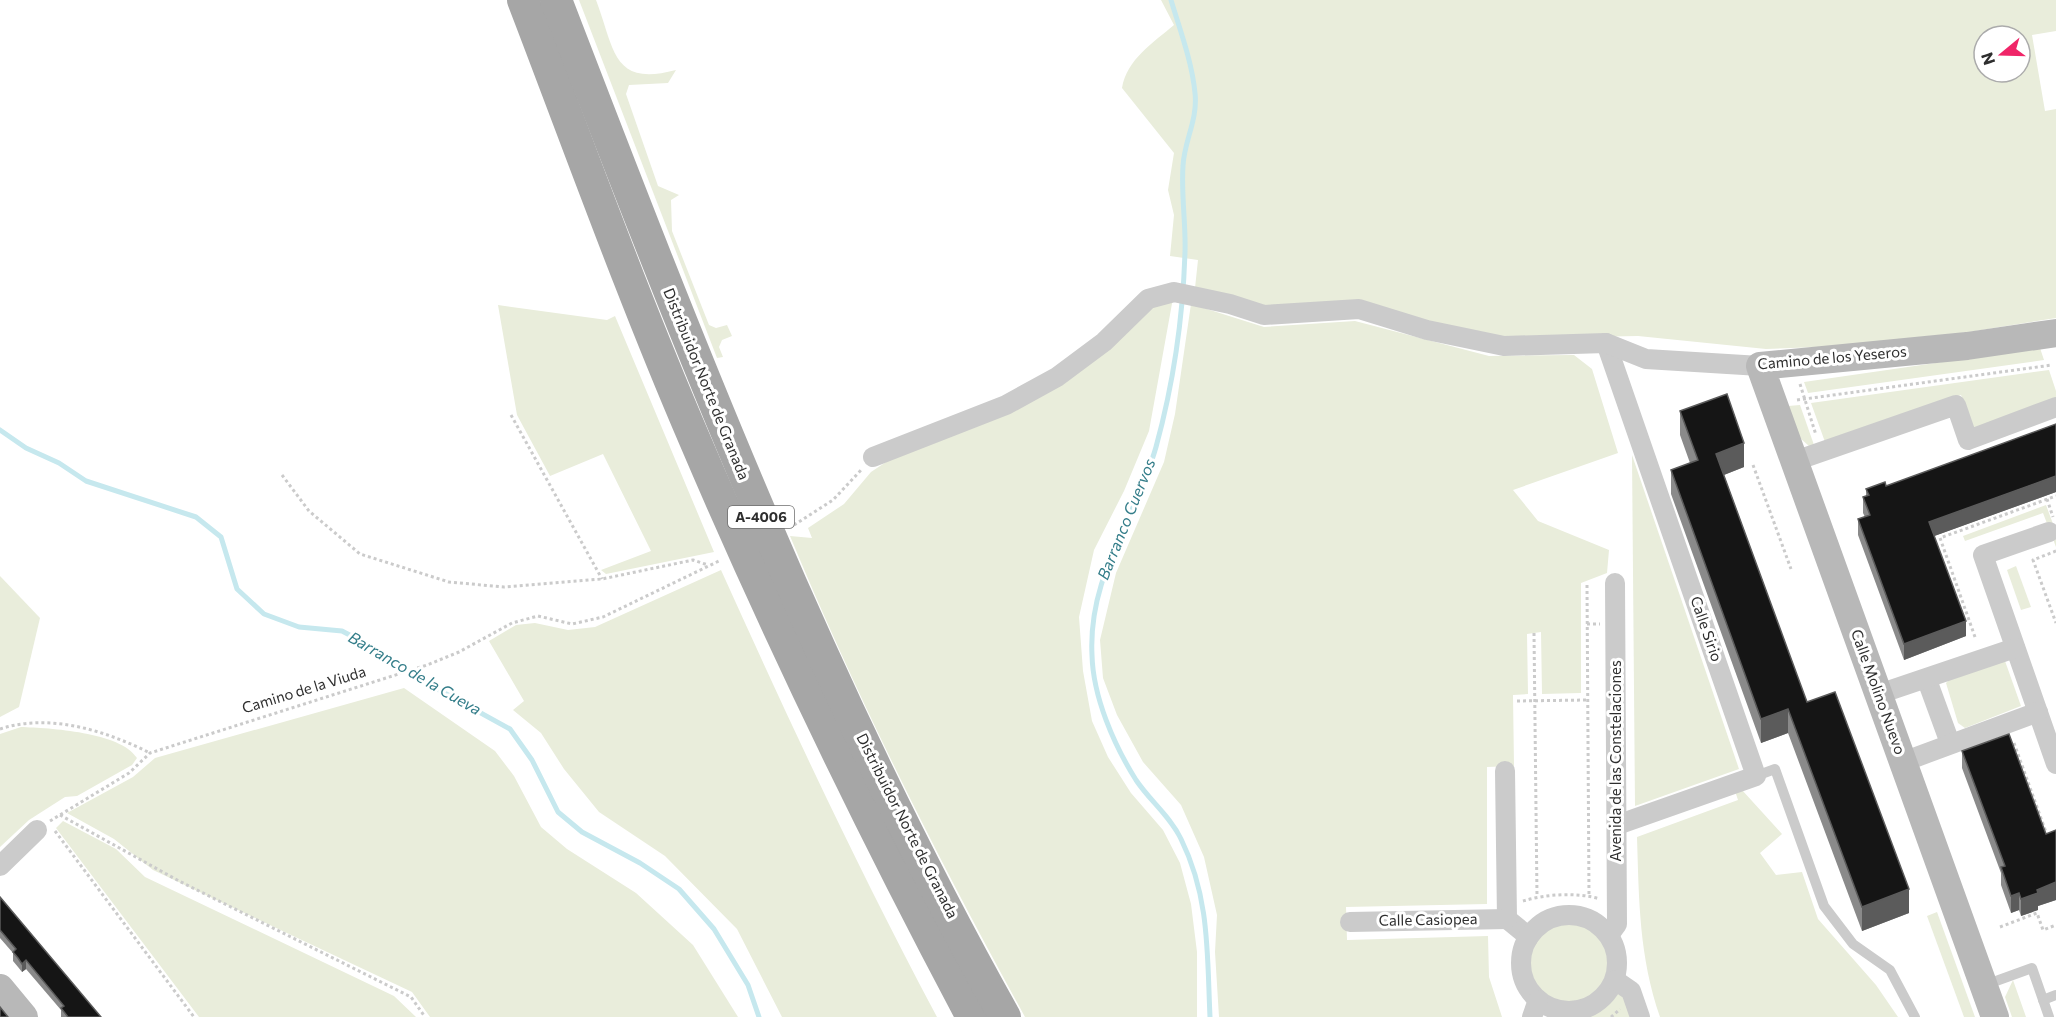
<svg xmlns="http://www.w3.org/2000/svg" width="2056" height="1017" font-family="Commissioner,sans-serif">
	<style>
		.green { fill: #e9eddb; fill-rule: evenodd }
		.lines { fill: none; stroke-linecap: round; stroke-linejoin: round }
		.stream { stroke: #c6e8ee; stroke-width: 5 }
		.path { stroke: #cbcbcb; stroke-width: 3; stroke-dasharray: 3 3; stroke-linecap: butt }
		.lane { stroke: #cbcbcb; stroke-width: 10 }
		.street { stroke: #cbcbcb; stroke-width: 20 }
		.secondary { stroke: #b8b8b8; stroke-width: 28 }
		.primary { stroke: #a6a6a6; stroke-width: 32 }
		.wall { fill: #8a8a8a }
		.shaded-wall { fill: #5b5b5b }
		.building { fill: #151515; stroke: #5b5b5b; stroke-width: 1.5 }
		.labels { text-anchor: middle; stroke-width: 6; stroke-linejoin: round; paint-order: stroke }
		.shield { fill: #fff; stroke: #6d6d6d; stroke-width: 1.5 }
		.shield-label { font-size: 14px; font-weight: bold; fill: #2e2e2e }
		.street-label { font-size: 15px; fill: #2e2e2e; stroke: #fff }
		.water-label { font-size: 16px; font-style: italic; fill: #337d89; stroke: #fff }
	</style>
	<rect width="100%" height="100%" fill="#fff"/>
	<g class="green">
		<path d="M579 0H596C615 50 612 87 676 70L668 83 629 85 626 94 658 186 679 195 671 200 672 231 709 325 716 328 727 325 732 336 722 340 719 347 723 357 717 358Z"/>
		<path d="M1161 0H2056V31L2032 35 2045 111 2056 109V318L1969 332 1844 346 1766 349 1638 336 1491 339 1344 306 1255 305 1195 288 1198 260 1170 256 1174 215 1168 190 1174 153 1122 88C1127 59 1153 43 1174 25ZM1984 36H2020V72H1984Z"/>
		<path d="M1173 298 1149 431 1124 491 1094 550 1079 617 1083 671 1092 721 1108 757 1131 793 1163 830 1180 863 1191 904 1197 952V1017H1025C939 861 858 700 790 536L812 538 808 528 844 504 871 472 898 454 1013 408 1141 312Z"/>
		<polygon points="1191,304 1264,327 1355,321 1489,356 1574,355 1592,369 1618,453 1513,490 1538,521 1609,550 1607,573 1581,583 1581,693 1542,694 1541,632 1527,634 1528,694 1513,695 1514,766 1487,767 1487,904 1346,907 1347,940 1488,936 1489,977 1502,1017 1219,1017 1215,952 1217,915 1204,857 1181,805 1143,762 1117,715 1103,678 1100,640 1116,573 1164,462 1175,414"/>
		<polygon points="498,305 607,320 615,316 714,552 606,574 601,570 651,551 603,454 550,476 517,415"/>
		<polygon points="2040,348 2044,360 1808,393 1804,382"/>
		<polygon points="2049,370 2056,391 2056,400 1974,430 1961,395 1825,442 1811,403"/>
		<polygon points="1800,405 1814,445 1809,446 1800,438 1788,406"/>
		<polygon points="1632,455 1739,769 1635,806"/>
		<polygon points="2046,505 2056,532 2056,547 2043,513 1965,541 1963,536"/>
		<polygon points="2016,566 2031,607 2021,610 2007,570"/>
		<path d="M721 570C789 721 859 871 937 1017H782L737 929 665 856 599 812 564 769 541 733 513 710 524 701 489 641 516 625 535 623 568 630 595 627Z"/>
		<polygon points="0,576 40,618 19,707 0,717"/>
		<polygon points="2005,661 2021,706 1965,728 1958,723 1946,683 1949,680"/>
		<polygon points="404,688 495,751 514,776 541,827 567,849 636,893 693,945 738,1017 430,1017 412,992 153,870 114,839 67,813 133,777 155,758"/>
		<path d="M21 727C49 728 121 732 137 758L132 765 77 796 65 797 29 820 0 847V734Z"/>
		<path d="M1742 790 1782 834 1760 853 1776 875 1802 872 1818 919 1876 985 1898 1017H1660C1639 956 1639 901 1637 837L1738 800 1735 791Z"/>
		<polygon points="63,821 116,849 145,877 394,996 416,1017 199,1017 56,828"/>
		<polygon points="1937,912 1975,1017 1964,1017 1927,916"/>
		<circle cx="1570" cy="964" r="41"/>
		<polygon points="2013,980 2026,1017 2012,1017 2005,997"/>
		<polygon points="1619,990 1635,1017 1584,1017 1603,1009"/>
	</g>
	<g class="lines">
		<g class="stream">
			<path d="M1171 0C1180 30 1192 62 1195 93 1198 120 1184 141 1183 166 1181 195 1186 224 1185 252 1183 317 1173 385 1156 447 1135 521 1088 575 1092 655 1093 697 1114 745 1136 780 1150 801 1170 816 1181 839 1210 898 1207 954 1210 1017"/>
			<polyline points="0,430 26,448 59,463 86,481 196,517 221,537 237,589 264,614 299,627 342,631 382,652 430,685 510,729 532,760 558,812 582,832 640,863 679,889 714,929 748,985 759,1017"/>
		</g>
		<g class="path">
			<polyline points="1800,384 1816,435"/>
			<polyline points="1797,400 2052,365"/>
			<polyline points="511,415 602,579"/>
			<polyline points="1753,465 1791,569"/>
			<polyline points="282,475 309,511 360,554 449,582 504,587 602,579 693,560 708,565"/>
			<polyline points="2047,499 2053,517"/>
			<polyline points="794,525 833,500 862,469"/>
			<polyline points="2056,551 2033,560 2056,623"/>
			<polyline points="1587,585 1589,896"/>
			<polyline points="1587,624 1600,624"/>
			<polyline points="1534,633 1537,897"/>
			<polyline points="1975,637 1940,538 2056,496"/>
			<polyline points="1517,701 1587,700"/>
			<path d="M0 729C49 713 104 730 150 753"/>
			<polyline points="2014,743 2047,835"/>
			<polyline points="60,815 179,881 411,997 425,1017"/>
			<polyline points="50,821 129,773 150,753 427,665 459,652 512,623 538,616 572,624 603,617 721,560"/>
			<polyline points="55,831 194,1017"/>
			<path d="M1523 901C1546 894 1577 892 1600 899"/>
			<polyline points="2000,927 2037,913 2043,930 2056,925"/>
			<polyline points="1611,1017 1620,1009"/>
		</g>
		<g class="lane">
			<polyline points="1756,776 1775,769 1824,906 1853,944 1890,970 1915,1017"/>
			<polyline points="1985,985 2032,968 2049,1017"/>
			<polyline points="2043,1000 2056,995"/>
		</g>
		<g class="street">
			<polyline points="1606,343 1756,776 1617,825"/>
			<polyline points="873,457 1006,405 1057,377 1104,342 1148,299 1174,292 1230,304 1264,315 1359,309 1427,330 1504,346 1606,343 1646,359 1760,366"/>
			<polyline points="1795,461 1956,405 1968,440 2056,407"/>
			<polyline points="2049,532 1983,555 2056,764"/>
			<polyline points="1927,680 1950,743"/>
			<polyline points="1879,694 2015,648"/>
			<polyline points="1903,762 2038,712"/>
			<polyline points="1505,771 1507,919 1529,937"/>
			<polyline points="0,866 37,830"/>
			<circle cx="1569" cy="963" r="48"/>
			<polyline points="1350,922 1507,919"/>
			<polyline points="1609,935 1617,924 1615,583"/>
			<polyline points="1615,980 1631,991 1640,1017"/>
			<polyline points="1532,1017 1538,1000"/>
		</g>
		<g class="secondary">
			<polyline points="0,988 24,1017"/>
			<polyline points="1995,1017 1760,366 1967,346 2056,333"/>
		</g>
		<g class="primary">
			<path d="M523 0C579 146 632 294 694 438 778 635 871 827 972 1017"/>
			<path d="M556 0C689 346 823 693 1005 1017"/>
		</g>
	</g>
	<g class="wall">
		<polygon points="1680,411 1744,467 1724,475 1807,702 1909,913 1862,931 1788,733 1761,743 1671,494 1671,470 1690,463 1680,435"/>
		<polygon points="1886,486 2056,492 1934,536 1966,636 1904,660 1858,535 1858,519 1865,517 1863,513 1863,497 1866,496 1866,489"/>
		<polygon points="1962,751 2046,834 2056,830 2056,900 2038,906 2038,910 2021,916 2019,910 2011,913 2001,885 2001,873 1962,768"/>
		<polygon points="0,897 101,1017 61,1017 61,1010 26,969 22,972 18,967 13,961 13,953 0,938"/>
	</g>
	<g class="shaded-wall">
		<polygon points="1744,443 1744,467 1716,478 1716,454"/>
		<polygon points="2056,476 2056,492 1929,538 1929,522"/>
		<polygon points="1966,621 1966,636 1904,660 1904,644"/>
		<polygon points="1788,709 1788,733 1761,743 1761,719"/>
		<polygon points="2056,882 2056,900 2038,906 2038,910 2021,916 2021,899 2037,890"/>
		<polygon points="1909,889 1909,913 1862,931 1862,907"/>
		<polygon points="2019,893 2019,910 2011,913 2011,896"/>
		<polygon points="26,960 26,969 22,972 22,964"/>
	</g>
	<g class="building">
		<polygon points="1727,394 1744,443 1716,454 1789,653 1807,702 1835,692 1909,889 1862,907 1788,709 1761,719 1671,470 1698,460 1680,411"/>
		<polygon points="2056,424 2056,476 1929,522 1966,621 1904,644 1858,519 1870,515 1863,497 1869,495 1866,489 1885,482 1886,486"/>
		<polygon points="2009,734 2046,834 2056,830 2056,882 2037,890 2038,893 2021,899 2019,893 2011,896 2001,867 2005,866 1962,751"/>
		<polygon points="0,897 101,1017 68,1017 61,1008 64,1006 26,960 22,964 18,958 13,952 16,949 0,930"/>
		<polygon points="0,1007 8,1017 0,1017"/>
	</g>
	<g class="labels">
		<rect class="shield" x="728" y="506" width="66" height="22" rx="4.5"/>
		<g class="shield-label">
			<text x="761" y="522">A-4006</text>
		</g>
		<g class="street-label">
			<text transform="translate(1832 358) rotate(-5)" y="5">Camino de los Yeseros</text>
			<text transform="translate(706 384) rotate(68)" y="5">Distribuidor Norte de Granada</text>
			<text transform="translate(1706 629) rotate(71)" y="5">Calle Sirio</text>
			<text transform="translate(304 690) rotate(-17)" y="5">Camino de la Viuda</text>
			<text transform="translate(1878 692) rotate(70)" y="5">Calle Molino Nuevo</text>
			<text transform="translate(1616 761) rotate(-90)" y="5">Avenida de las Constelaciones</text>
			<text transform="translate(907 826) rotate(63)" y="5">Distribuidor Norte de Granada</text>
			<text transform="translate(1428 920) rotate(-1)" y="5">Calle Casiopea</text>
		</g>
		<g class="water-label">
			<text transform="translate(1126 519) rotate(-68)" y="6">Barranco Cuervos</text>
			<text transform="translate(415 673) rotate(30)" y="6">Barranco de la Cueva</text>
		</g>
	</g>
	<g transform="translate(2002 54) rotate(251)"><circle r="28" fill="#ffffff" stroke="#ababab" stroke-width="1.5"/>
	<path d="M0-4.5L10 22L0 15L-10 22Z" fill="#f02568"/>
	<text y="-9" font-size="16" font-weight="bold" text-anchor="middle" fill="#2e2e2e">N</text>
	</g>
</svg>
